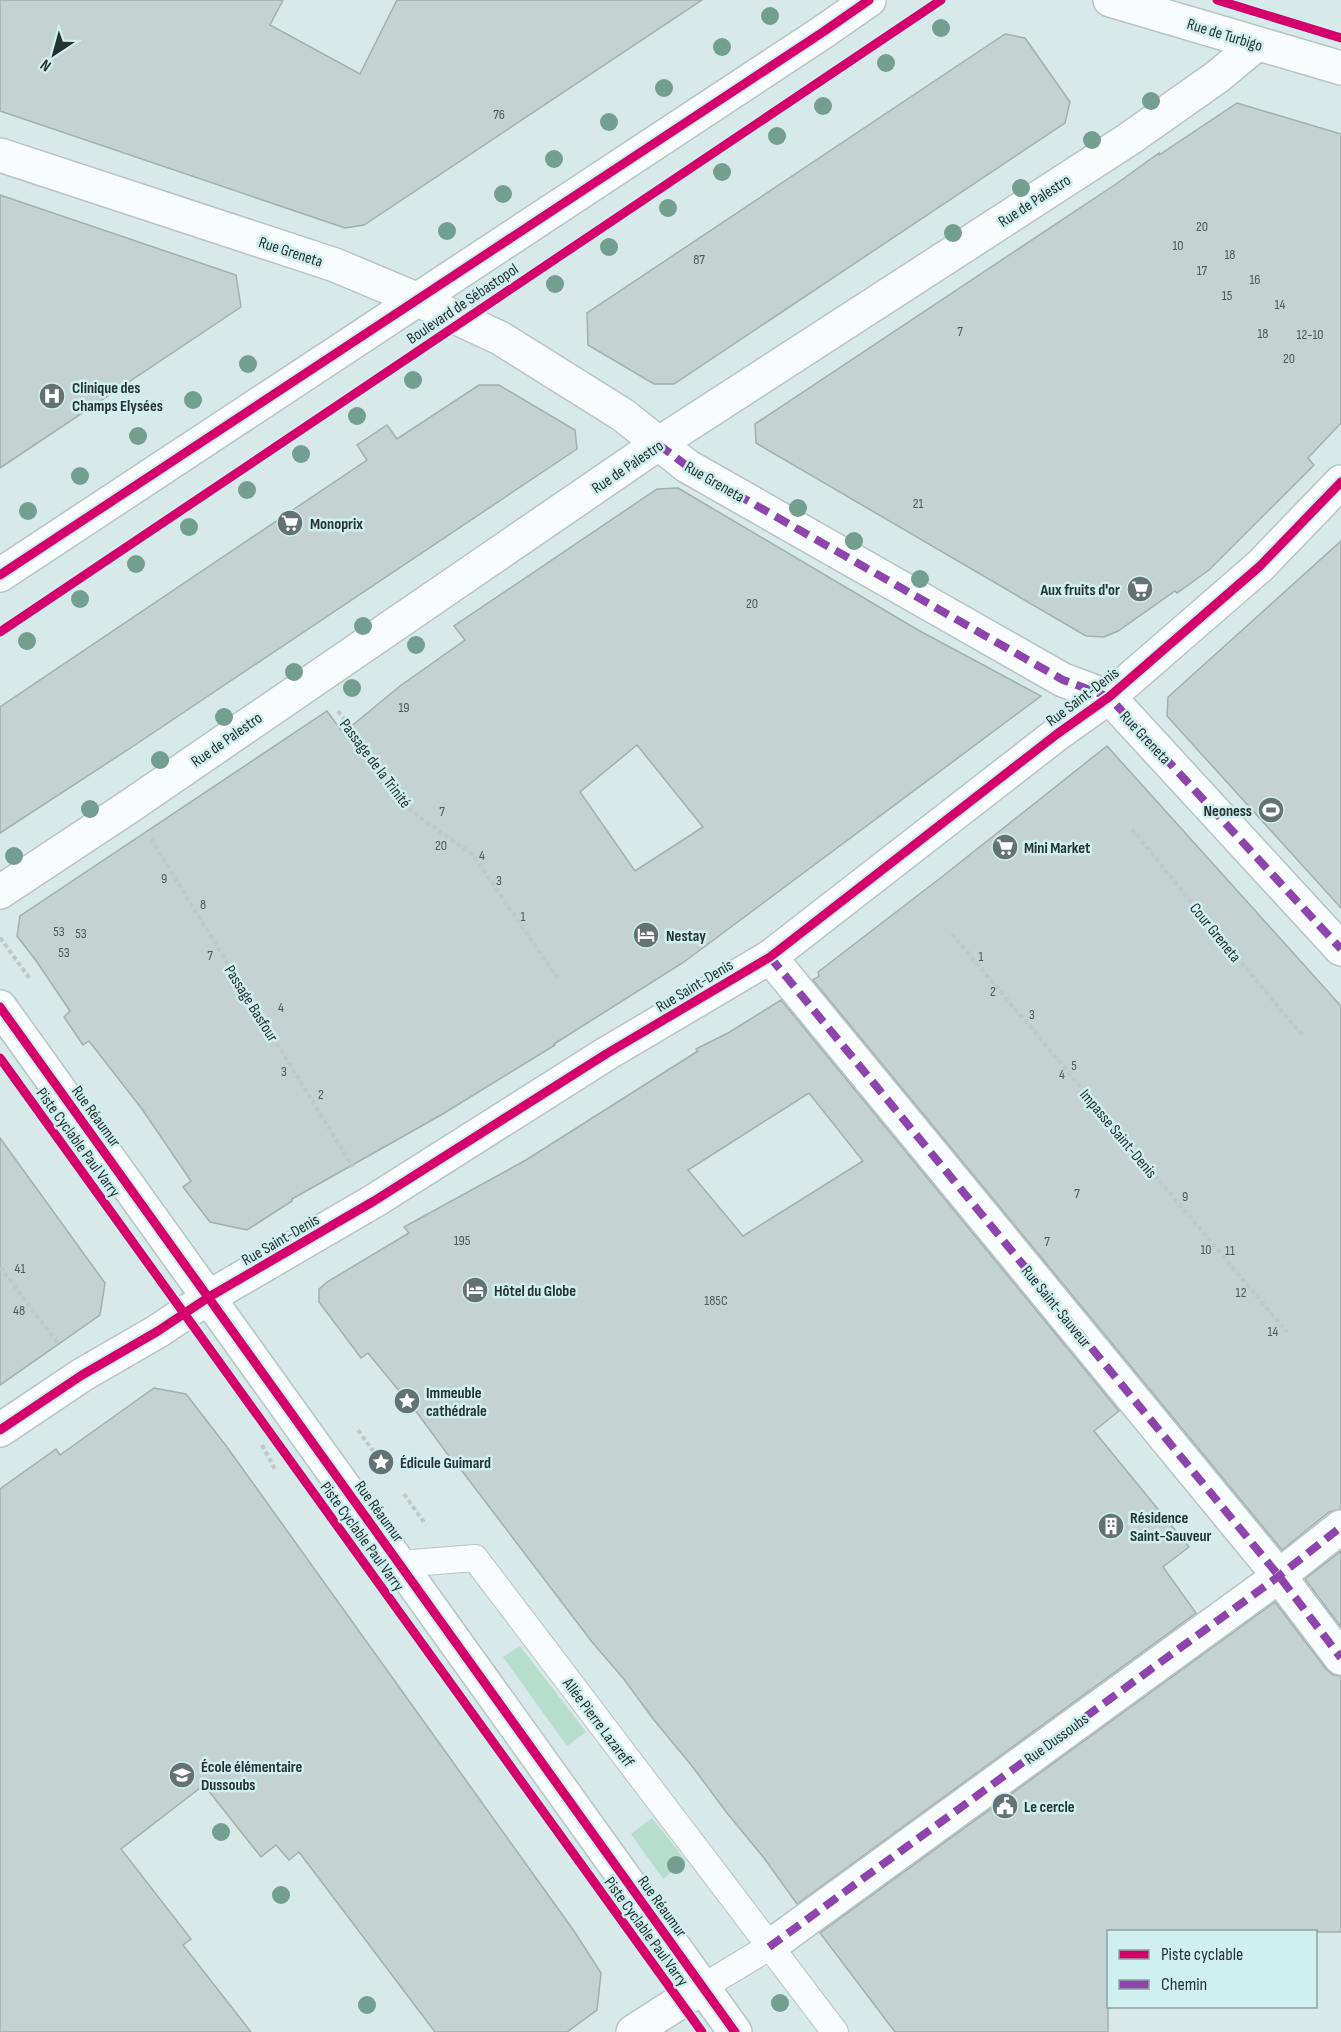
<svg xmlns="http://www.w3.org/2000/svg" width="1341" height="2032" font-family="'Sofia Sans Condensed',sans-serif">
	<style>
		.green { fill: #b7ddcc }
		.building { fill: #c4d2d1; stroke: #a2b0ae; stroke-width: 1.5; fill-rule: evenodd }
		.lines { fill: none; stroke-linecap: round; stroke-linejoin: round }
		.lane-casing { stroke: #b6c4c4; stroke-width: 28 }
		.street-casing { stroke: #b6c4c4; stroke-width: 36 }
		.secondary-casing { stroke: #b6c4c4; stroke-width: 36 }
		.path { stroke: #c1c8c8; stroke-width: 4; stroke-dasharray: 4.5 3; stroke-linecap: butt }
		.lane { stroke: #f9fcfc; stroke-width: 26 }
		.street { stroke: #f9fcfc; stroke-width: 33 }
		.secondary { stroke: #f9fcfc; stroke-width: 33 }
		.quiet { stroke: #8e44ad; stroke-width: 8; stroke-dasharray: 15 8; stroke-linecap: butt }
		.cycleway-casing { stroke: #d0f0f0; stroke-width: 13 }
		.cycleway { stroke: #d6006c; stroke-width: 9 }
		.tree { fill: #739f8e }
		.labels { text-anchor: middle; stroke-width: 5; stroke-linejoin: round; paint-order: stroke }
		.number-label { font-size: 14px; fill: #4e5a5a }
		.street-label { font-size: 16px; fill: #263232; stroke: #d0f0f0 }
		.poi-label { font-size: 16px; font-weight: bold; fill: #263232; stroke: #d0f0f0; text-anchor: start }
	</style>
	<rect width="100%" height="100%" fill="#d7e9e9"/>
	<g class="green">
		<polygon points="520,1646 586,1732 567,1746 503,1657"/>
		<polygon points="652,1818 686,1861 663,1879 631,1834"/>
	</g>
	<g class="building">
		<polygon points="0,0 283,0 270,25 360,74 397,0 702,0 364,225 345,228 0,111"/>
		<polygon points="1005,34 1025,38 1070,102 1065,123 674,384 654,384 588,345 587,313"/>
		<polygon points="1237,103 1341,134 1341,423 1308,458 1314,465 1209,570 1177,593 1175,591 1118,631 1104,637 1086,636 756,443 755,424 1116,184 1159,153 1159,155"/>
		<polygon points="0,195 236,275 241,307 0,468"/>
		<polygon points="479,385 499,385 575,430 577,449 132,747 0,833 0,707 367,460 357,445 387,425 397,439"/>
		<path d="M678 488 918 630 1041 696 684 962 554 1044 555 1045 441 1115 292 1199V1201L247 1230 210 1222 183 1187 191 1181 142 1109 89 1041 83 1045 64 1017 70 1011 37 962 17 936 20 916 327 711 343 733 400 686 465 640 454 626 657 489ZM637 745 703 827 635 871 580 792Z"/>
		<polygon points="1341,541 1341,908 1167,716 1168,697"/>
		<polygon points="1107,746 1341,1006 1341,1509 1329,1512 1282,1550 813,980 819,976 818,972 943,876"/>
		<path d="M781 1000 1119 1411 1094 1431 1189 1547 1163 1567 1196 1613 797 1904 764 1858 727 1813 692 1766 654 1720 623 1678 592 1642 459 1467H457L418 1414 368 1353 361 1358 319 1302V1289L327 1282 409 1233 404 1227 526 1160 698 1051 696 1049 728 1033ZM809 1093 863 1161 743 1236 688 1170Z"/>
		<polygon points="0,1138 105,1283 100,1315 0,1385"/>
		<polygon points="154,1388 186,1394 227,1447 574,1931 601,1973 597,2010 567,2032 435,2032 299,1852 289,1860 276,1845 261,1857 204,1785 121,1849 191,1939 183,1945 251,2032 0,2032 0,1489 56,1449 60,1455"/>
		<polygon points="1341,1551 1341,1627 1305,1579"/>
		<polygon points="1275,1602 1326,1669 1333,1675 1341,1676 1341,1932 1108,1932 1108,2032 895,2032 820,1933"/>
	</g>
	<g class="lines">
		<defs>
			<g id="lane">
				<polyline points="399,1564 475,1558 835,2032"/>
				<polyline points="703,1987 769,1947"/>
			</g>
			<g id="street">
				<polyline points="0,155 335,265 416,299 500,338 623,415 687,466 1063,680 1109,697 1341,949"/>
				<polyline points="0,892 130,806 658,444 1129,139 1217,77 1257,44"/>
				<polyline points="770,957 1279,1576 1341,1658"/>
				<polyline points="0,1430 82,1375 158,1331 209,1297 374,1201 606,1054 770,957 1057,734 1109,697 1260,566 1341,482"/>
				<polyline points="769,1947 1279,1576 1341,1527"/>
				<polyline points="633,2032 703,1987"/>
			</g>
			<g id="secondary">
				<polyline points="1110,0 1341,68"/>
				<polyline points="0,575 823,32 869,0"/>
				<polyline points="0,1007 735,2032"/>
			</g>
		</defs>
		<use href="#lane" class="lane-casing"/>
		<use href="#street" class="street-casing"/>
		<use href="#secondary" class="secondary-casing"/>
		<g class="path">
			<polyline points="338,711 412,812 473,855 558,979"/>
			<polyline points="1132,829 1214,930 1302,1035"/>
			<polyline points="151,839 353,1167"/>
			<polyline points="952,934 1287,1332"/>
			<polyline points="0,940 1,939 30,979"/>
			<polyline points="0,1267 59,1345"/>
			<polyline points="358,1430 381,1462"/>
			<polyline points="262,1445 276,1471"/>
			<polyline points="404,1494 426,1525"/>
		</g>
		<use href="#lane" class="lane"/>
		<use href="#street" class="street"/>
		<use href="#secondary" class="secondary"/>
		<g class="quiet">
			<polyline points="658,444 687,466 1063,680 1109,697 1341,949"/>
			<polyline points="770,957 1279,1576 1341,1658"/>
			<polyline points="769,1947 1279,1576 1341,1527"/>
		</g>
		<defs>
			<g id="cycleway">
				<polyline points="1217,0 1341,38"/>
				<polyline points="0,575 823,32 869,0"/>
				<polyline points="0,632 941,0"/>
				<polyline points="0,1007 735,2032"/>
				<polyline points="0,1058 702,2032"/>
				<polyline points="0,1430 82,1375 158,1331 209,1297 374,1201 606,1054 770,957 1057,734 1109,697 1260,566 1341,482"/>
			</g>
		</defs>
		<use href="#cycleway" class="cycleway-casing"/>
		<use href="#cycleway" class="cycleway"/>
	</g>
	<g class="tree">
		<circle cx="770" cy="16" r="9"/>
		<circle cx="941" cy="28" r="9"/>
		<circle cx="722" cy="47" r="9"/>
		<circle cx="886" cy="63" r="9"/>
		<circle cx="664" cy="88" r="9"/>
		<circle cx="1151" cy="101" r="9"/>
		<circle cx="823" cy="106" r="9"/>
		<circle cx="609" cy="122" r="9"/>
		<circle cx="777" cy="136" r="9"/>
		<circle cx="1092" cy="140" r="9"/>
		<circle cx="554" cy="159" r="9"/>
		<circle cx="722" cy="172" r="9"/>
		<circle cx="1021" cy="188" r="9"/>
		<circle cx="503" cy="194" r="9"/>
		<circle cx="668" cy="208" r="9"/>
		<circle cx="447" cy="231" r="9"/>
		<circle cx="953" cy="233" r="9"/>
		<circle cx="609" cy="247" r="9"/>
		<circle cx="555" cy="284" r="9"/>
		<circle cx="248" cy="364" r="9"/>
		<circle cx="413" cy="380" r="9"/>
		<circle cx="193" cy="400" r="9"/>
		<circle cx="357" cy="416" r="9"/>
		<circle cx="138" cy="436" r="9"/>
		<circle cx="301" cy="454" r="9"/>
		<circle cx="80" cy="476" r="9"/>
		<circle cx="247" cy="490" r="9"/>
		<circle cx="798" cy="508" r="9"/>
		<circle cx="28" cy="511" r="9"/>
		<circle cx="189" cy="527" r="9"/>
		<circle cx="854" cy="541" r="9"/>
		<circle cx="136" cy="564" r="9"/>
		<circle cx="920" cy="579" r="9"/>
		<circle cx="80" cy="599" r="9"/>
		<circle cx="363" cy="626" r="9"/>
		<circle cx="27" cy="641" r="9"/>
		<circle cx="416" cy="645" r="9"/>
		<circle cx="294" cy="672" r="9"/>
		<circle cx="352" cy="688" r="9"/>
		<circle cx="224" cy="717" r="9"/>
		<circle cx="160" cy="760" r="9"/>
		<circle cx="90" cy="809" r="9"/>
		<circle cx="14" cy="856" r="9"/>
		<circle cx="221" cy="1832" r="9"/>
		<circle cx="676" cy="1865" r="9"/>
		<circle cx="281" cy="1895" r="9"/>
		<circle cx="780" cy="2003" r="9"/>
		<circle cx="367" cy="2005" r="9"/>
	</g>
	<defs>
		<symbol id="hospital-disc" viewBox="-11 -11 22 22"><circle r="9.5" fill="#647272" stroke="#d0f0f0"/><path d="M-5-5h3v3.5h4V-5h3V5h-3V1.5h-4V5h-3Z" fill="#fff"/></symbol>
		<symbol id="supermarket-disc" viewBox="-11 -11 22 22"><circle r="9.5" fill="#647272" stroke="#d0f0f0"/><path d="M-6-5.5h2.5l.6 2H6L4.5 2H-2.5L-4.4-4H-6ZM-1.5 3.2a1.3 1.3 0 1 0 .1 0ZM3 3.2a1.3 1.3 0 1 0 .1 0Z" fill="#fff"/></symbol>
		<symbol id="stadium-disc" viewBox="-11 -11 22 22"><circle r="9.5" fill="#647272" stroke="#d0f0f0"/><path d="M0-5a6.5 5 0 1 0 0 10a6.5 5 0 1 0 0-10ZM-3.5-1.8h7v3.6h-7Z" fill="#fff"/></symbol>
		<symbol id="hotel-disc" viewBox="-11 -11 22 22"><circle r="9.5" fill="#647272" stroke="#d0f0f0"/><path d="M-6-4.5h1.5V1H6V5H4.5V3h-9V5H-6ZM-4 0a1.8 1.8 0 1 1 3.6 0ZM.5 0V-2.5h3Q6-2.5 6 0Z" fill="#fff"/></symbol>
		<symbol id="sight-disc" viewBox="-11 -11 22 22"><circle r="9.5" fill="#647272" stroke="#d0f0f0"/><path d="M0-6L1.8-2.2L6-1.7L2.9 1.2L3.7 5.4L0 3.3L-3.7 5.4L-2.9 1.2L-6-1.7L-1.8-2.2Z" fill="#fff"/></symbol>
		<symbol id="building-disc" viewBox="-11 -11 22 22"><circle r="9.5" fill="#647272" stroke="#d0f0f0"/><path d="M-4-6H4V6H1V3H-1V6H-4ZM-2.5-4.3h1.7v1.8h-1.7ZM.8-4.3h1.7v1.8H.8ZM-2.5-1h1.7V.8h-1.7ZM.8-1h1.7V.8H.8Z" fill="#fff"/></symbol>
		<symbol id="school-disc" viewBox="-11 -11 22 22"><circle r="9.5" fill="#647272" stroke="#d0f0f0"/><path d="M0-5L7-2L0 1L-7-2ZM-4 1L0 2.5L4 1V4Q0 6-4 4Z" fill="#fff"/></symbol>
		<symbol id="civic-disc" viewBox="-11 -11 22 22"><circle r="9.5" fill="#647272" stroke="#d0f0f0"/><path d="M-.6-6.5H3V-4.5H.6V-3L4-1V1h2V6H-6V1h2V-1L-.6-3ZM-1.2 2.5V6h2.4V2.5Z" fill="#fff"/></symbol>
	</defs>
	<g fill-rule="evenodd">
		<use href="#hospital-disc" x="37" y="381" width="30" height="30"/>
		<use href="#supermarket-disc" x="275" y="508" width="30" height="30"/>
		<use href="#supermarket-disc" x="1125" y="574" width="30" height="30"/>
		<use href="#stadium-disc" x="1256" y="795" width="30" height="30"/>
		<use href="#supermarket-disc" x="990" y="832" width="30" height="30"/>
		<use href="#hotel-disc" x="631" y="920" width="30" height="30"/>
		<use href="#hotel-disc" x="460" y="1275" width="30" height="30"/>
		<use href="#sight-disc" x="392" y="1386" width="30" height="30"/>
		<use href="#sight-disc" x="366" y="1447" width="30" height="30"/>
		<use href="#building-disc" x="1096" y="1511" width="30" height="30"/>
		<use href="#school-disc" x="167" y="1760" width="30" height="30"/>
		<use href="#civic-disc" x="990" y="1791" width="30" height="30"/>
	</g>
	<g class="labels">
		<g class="number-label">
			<text x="499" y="119">76</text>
			<text x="1202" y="231">20</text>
			<text x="1178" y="250">10</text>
			<text x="1230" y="259">18</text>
			<text x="699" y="264">87</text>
			<text x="1202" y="275">17</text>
			<text x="1255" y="284">16</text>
			<text x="1227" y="300">15</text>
			<text x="1280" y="309">14</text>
			<text x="960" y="336">7</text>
			<text x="1263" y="338">18</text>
			<text x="1310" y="339">12-10</text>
			<text x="1289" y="363">20</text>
			<text x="918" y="508">21</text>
			<text x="752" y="608">20</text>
			<text x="404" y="712">19</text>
			<text x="442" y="816">7</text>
			<text x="441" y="850">20</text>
			<text x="482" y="860">4</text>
			<text x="164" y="883">9</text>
			<text x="499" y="885">3</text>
			<text x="203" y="909">8</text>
			<text x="523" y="921">1</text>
			<text x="59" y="936">53</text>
			<text x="81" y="938">53</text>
			<text x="64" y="957">53</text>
			<text x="210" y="960">7</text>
			<text x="981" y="961">1</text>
			<text x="993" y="996">2</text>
			<text x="281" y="1012">4</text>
			<text x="1032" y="1019">3</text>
			<text x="1074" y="1070">5</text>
			<text x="284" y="1076">3</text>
			<text x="1062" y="1079">4</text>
			<text x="321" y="1099">2</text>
			<text x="1077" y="1198">7</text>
			<text x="1185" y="1201">9</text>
			<text x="462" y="1245">195</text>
			<text x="1047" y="1246">7</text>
			<text x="1206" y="1254">10</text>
			<text x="1230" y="1255">11</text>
			<text x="20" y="1273">41</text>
			<text x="1241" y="1297">12</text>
			<text x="716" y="1305">185C</text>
			<text x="19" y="1315">48</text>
			<text x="1273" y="1336">14</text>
		</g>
		<g class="street-label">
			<text transform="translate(1225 34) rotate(17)" y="6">Rue de Turbigo</text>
			<text transform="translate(1034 200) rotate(-33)" y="6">Rue de Palestro</text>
			<text transform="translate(291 251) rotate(18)" y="6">Rue Greneta</text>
			<text transform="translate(462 303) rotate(-34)" y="6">Boulevard de Sébastopol</text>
			<text transform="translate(627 466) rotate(-34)" y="6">Rue de Palestro</text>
			<text transform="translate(715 481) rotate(30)" y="6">Rue Greneta</text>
			<text transform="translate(1082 696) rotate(-37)" y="6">Rue Saint-Denis</text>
			<text transform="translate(1146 737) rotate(47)" y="6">Rue Greneta</text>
			<text transform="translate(226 739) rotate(-35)" y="6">Rue de Palestro</text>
			<text transform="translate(376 763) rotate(53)" y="6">Passage de la Trinité</text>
			<text transform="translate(1216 932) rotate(51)" y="6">Cour Greneta</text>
			<text transform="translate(694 985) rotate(-31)" y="6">Rue Saint-Denis</text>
			<text transform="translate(252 1003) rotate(58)" y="6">Passage Basfour</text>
			<text transform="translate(97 1116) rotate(54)" y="6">Rue Réaumur</text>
			<text transform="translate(1119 1133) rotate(50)" y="6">Impasse Saint-Denis</text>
			<text transform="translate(79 1142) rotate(54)" y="6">Piste Cyclable Paul Varry</text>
			<text transform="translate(280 1239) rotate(-30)" y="6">Rue Saint-Denis</text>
			<text transform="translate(1057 1306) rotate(51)" y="6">Rue Saint-Sauveur</text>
			<text transform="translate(380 1511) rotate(54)" y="6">Rue Réaumur</text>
			<text transform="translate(363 1536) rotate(54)" y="6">Piste Cyclable Paul Varry</text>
			<text transform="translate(599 1722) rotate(53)" y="6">Allée Pierre Lazareff</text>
			<text transform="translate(1056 1738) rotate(-36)" y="6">Rue Dussoubs</text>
			<text transform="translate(663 1906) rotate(54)" y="6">Rue Réaumur</text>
			<text transform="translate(647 1931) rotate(54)" y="6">Piste Cyclable Paul Varry</text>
		</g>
		<g class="poi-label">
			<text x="72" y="393">Clinique des<tspan x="72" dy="18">Champs Elysées</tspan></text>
			<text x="310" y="529">Monoprix</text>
			<text x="1120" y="595" text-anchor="end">Aux fruits d'or</text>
			<text x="1252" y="816" text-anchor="end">Neoness</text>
			<text x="1024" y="853">Mini Market</text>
			<text x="666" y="941">Nestay</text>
			<text x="494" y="1296">Hôtel du Globe</text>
			<text x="426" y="1398">Immeuble<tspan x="426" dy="18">cathédrale</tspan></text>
			<text x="400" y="1468">Édicule Guimard</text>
			<text x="1130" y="1523">Résidence<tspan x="1130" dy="18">Saint-Sauveur</tspan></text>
			<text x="201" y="1772">École élémentaire<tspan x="201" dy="18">Dussoubs</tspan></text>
			<text x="1024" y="1812">Le cercle</text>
		</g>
	</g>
	<rect x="1107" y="1930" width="210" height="78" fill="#d0f0f0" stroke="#8ca4a4" stroke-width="1.5"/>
	<rect x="1119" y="1950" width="30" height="9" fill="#d6006c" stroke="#8ca4a4" stroke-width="1.5"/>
	<text x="1161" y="1960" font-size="18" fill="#263232">Piste cyclable</text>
	<rect x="1119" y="1980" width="30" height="9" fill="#8e44ad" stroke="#8ca4a4" stroke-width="1.5"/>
	<text x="1161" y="1990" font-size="18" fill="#263232">Chemin</text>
	<g transform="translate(54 54) rotate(216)" stroke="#d0f0f0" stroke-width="4.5" paint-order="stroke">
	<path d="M0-4.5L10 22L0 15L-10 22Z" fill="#263232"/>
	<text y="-9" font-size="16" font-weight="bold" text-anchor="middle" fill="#263232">N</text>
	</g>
</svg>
